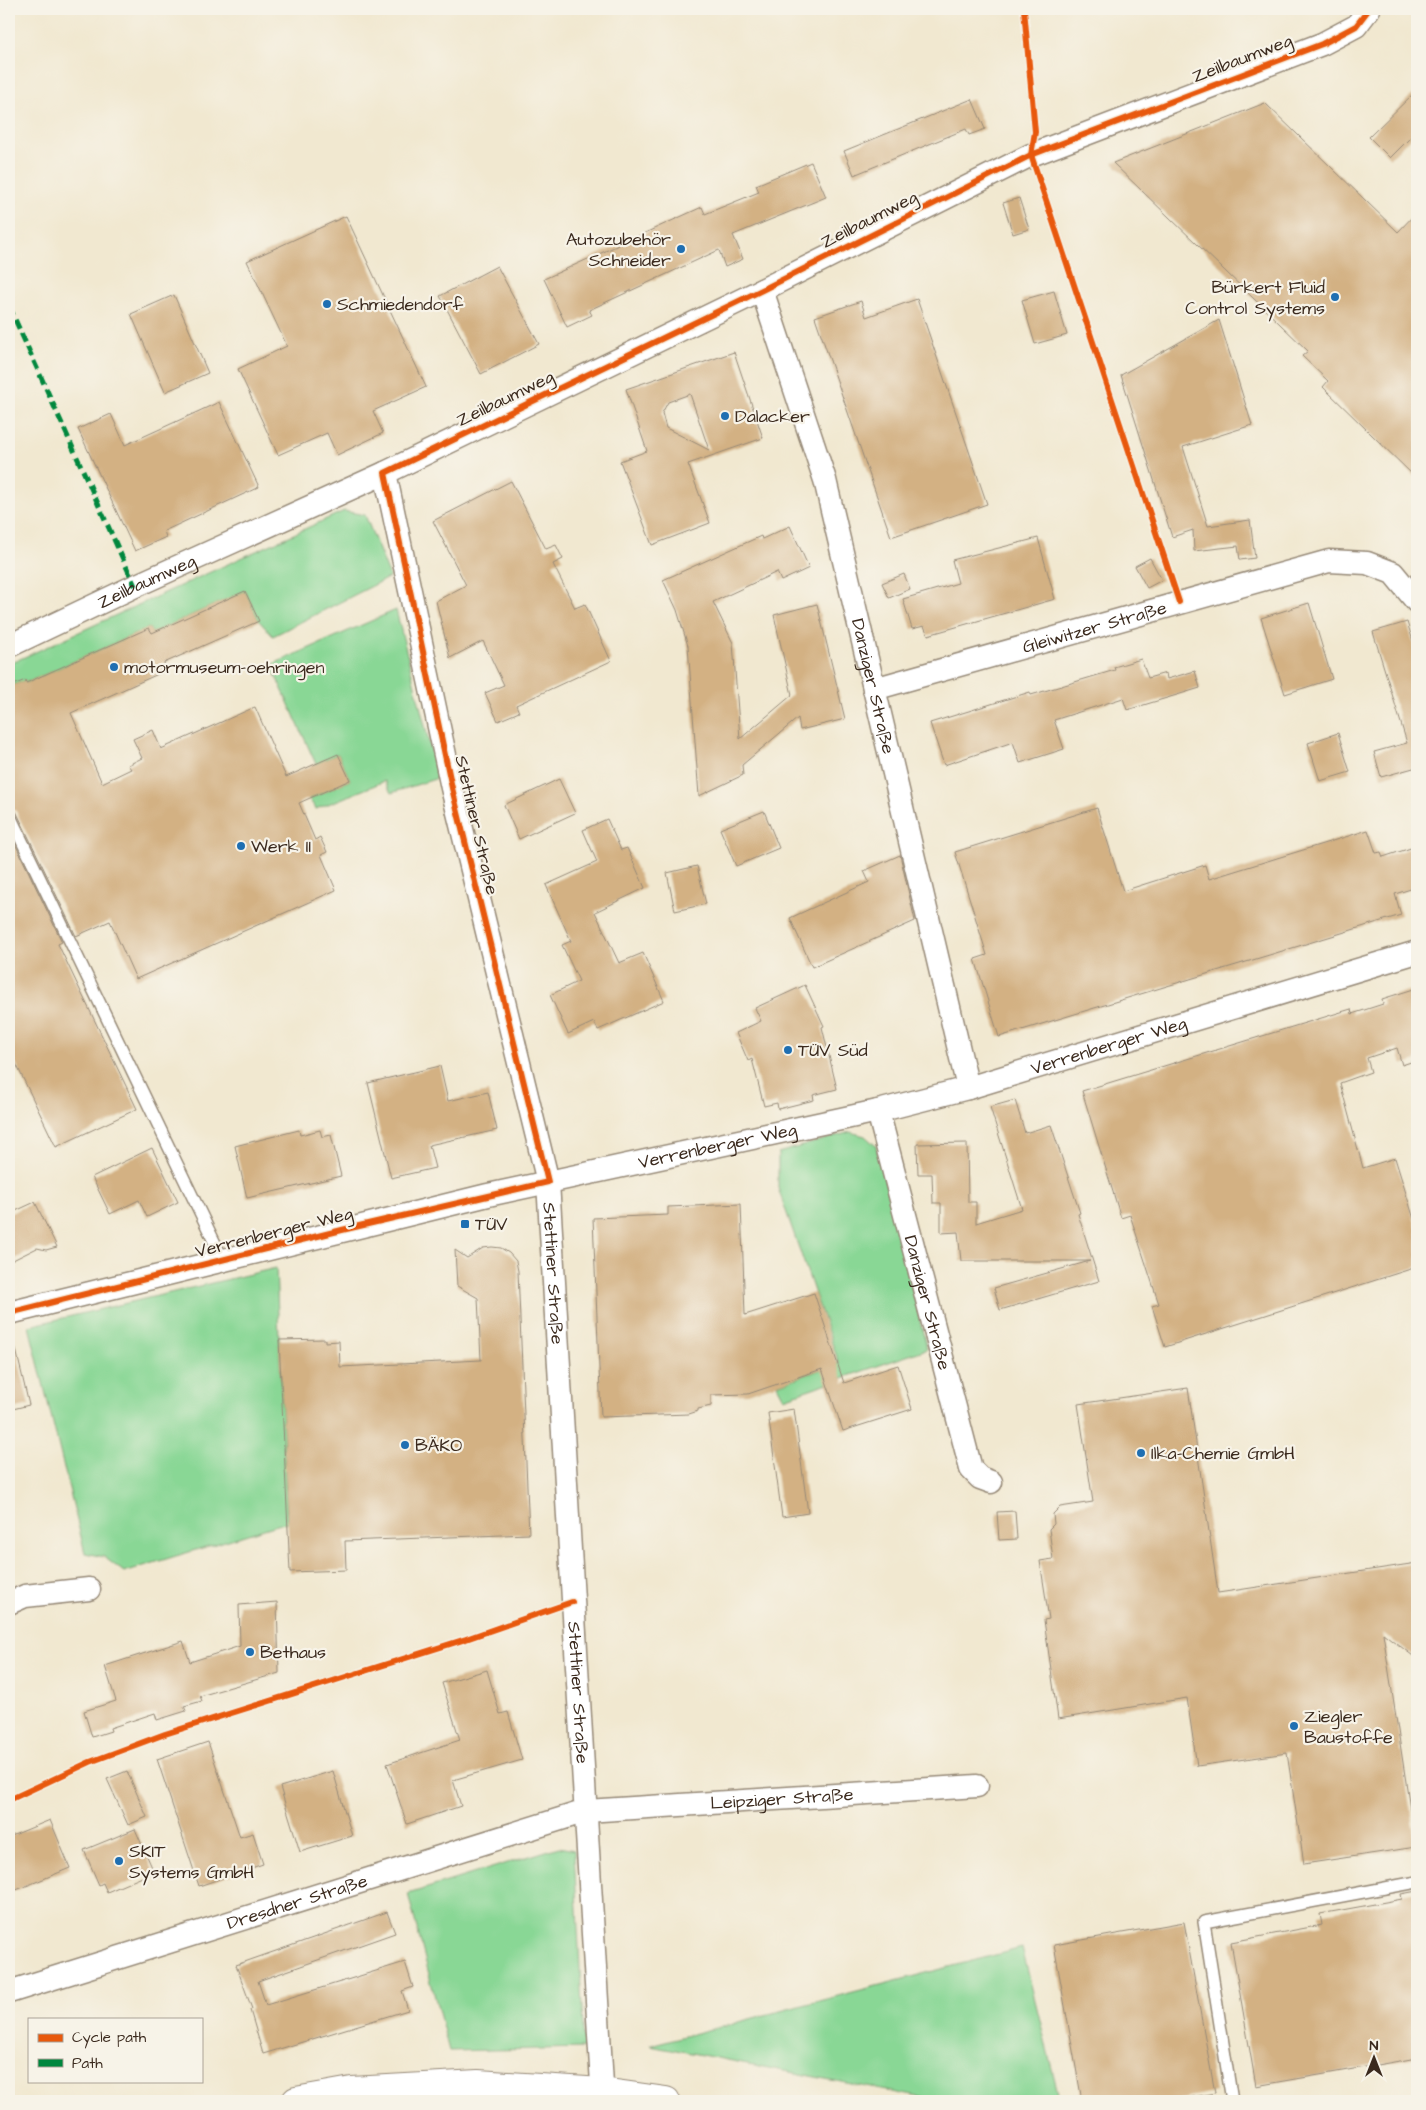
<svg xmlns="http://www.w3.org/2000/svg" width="1426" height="2110" font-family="'Architects Daughter',sans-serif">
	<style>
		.green { fill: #89d795; stroke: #62805a }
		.building { fill: #d3b183; fill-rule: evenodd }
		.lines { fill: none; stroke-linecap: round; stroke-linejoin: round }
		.lane-casing { stroke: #968977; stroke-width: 14 }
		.street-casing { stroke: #968977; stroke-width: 25 }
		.secondary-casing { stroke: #968977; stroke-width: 30 }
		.lane { stroke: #fff; stroke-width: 11 }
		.street { stroke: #fff; stroke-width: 22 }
		.secondary { stroke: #fff; stroke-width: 28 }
		.quiet { stroke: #00873e; stroke-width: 5; stroke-dasharray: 10 5; stroke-linecap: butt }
		.cycleway-casing { stroke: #f7f3e8; stroke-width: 9 }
		.cycleway { stroke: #e8590c; stroke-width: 6 }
		.poi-dot { fill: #1f6fb2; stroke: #f7f3e8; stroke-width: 2 }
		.labels { text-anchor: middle; stroke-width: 4.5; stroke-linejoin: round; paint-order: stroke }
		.street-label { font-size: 18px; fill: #3b2a1e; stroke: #f7f3e8 }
		.poi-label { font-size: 18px; fill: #3b2a1e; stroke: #f7f3e8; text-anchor: start }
	</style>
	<rect width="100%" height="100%" fill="#f7f3e8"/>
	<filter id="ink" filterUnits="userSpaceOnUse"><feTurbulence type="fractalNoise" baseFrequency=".02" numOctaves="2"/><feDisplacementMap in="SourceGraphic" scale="10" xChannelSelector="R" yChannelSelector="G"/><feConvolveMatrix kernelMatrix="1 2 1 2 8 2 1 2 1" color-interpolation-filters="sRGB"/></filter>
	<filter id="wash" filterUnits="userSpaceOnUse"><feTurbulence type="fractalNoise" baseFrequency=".0096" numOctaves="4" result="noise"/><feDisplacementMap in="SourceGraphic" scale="20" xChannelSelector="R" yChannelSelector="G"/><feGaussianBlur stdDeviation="1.12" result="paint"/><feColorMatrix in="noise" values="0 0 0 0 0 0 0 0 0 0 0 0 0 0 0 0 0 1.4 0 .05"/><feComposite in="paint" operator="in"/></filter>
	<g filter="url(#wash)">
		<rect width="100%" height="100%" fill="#f1e8d0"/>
		<g class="green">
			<polygon points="344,511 365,515 390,577 273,636 259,621 245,591 152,633 149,628 26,683 25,680 9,687 9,664"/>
			<polygon points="396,610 438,778 391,793 385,781 316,809 309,799 350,780 338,754 316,764 271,665"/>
			<polygon points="850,1132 865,1136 876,1146 927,1349 784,1398 777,1385 839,1363 778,1188 778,1153"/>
			<polygon points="276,1268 287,1522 124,1572 104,1557 85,1553 29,1326"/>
			<polygon points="559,1847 574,1850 584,2048 449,2051 408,1894"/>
			<polygon points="1022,1948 1060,2101 939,2101 650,2045"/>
		</g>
		<g id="blocks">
			<g class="building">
				<polygon points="1417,90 1417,131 1390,158 1369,137"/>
				<polygon points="972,99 985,129 969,135 966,129 854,175 844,151"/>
				<polygon points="1265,103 1398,232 1417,212 1417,479 1323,387 1328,381 1302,356 1308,351 1113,163"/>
				<polygon points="811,162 826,197 733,235 743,259 725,267 719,250 589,310 592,315 567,327 544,279 702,207 705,214 759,192 756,185"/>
				<polygon points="1019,198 1029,229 1013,234 1003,203"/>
				<polygon points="346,216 426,387 373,411 383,433 337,455 327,433 278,455 238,369 287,346 247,261"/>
				<polygon points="497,266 539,344 481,374 440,296"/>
				<polygon points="1054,291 1067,335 1035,344 1022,300"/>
				<polygon points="174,295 208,373 165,392 131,314"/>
				<polygon points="917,299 987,504 891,537 815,317 861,301 866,317"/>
				<polygon points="1219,320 1252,425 1183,447 1208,526 1250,520 1255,558 1240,560 1238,546 1194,551 1193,530 1172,537 1121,375"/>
				<path d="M734 352 763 438 688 464 710 523 652 545 620 461 647 451 626 389ZM690 394 709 450 666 428 662 413 668 402Z"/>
				<polygon points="219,402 259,487 164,531 166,537 135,551 78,429 111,414 125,445"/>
				<polygon points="511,481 546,549 556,545 563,559 553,564 575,608 585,604 611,661 516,705 519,712 498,721 485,693 504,685 483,641 450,658 436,601 466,585 433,521"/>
				<polygon points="790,526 809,568 781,581 777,572 713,602 733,643 740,739 792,695 774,615 817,604 845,719 800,730 798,718 742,765 743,775 699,796 688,646 677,610 663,580 761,536 762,539"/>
				<polygon points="1038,538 1055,599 928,635 924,626 912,629 903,599 958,583 952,560"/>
				<polygon points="1150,558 1162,580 1147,588 1135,566"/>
				<polygon points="904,574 910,589 889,598 882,583"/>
				<polygon points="245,591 259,621 164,663 167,670 71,713 102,783 131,769 128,765 142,758 133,739 153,730 161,749 255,707 286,777 338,754 350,780 299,803 315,840 320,837 327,852 321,855 336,890 136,979 110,921 76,936 16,811 9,807 9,687 25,680 26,683 149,628 152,633"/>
				<polygon points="1309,603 1332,679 1285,694 1261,618"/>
				<polygon points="1407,622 1417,654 1417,767 1381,777 1374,752 1407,743 1373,632"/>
				<polygon points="1141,659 1148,678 1166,673 1167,679 1195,671 1200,688 1127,710 1123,698 1054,720 1064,749 1020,763 1013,742 944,765 930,723 1030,692 1031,695 1115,670 1114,667"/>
				<polygon points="1338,733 1350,772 1320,781 1308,743"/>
				<polygon points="559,779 575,813 519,839 504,805"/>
				<polygon points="1097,808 1123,891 1205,865 1209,879 1368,830 1376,853 1381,852 1383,857 1417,846 1417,887 1395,894 1401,915 999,1037 975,959 987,955 955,852"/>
				<polygon points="764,811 779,848 736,866 720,829"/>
				<polygon points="607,819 621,850 627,848 645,888 595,912 619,963 643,953 664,1001 598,1030 594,1022 568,1034 550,995 579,981 562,945 571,941 546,885 597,862 583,830"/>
				<polygon points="9,831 62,942 58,944 137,1109 56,1147 9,1049"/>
				<polygon points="900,855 915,921 812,967 790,918 869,882 864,871"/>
				<polygon points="697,866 706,904 675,911 667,873"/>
				<polygon points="805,985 824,1026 822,1027 837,1089 813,1095 814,1100 778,1109 777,1103 764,1106 752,1059 748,1061 736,1033 761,1021 755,1008"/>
				<polygon points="1417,988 1417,1060 1402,1065 1397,1048 1367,1058 1371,1072 1340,1083 1363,1168 1395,1158 1417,1229 1417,1267 1165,1347 1152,1306 1159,1304 1130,1215 1121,1218 1082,1091 1351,1009 1352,1014 1383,1004 1382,999"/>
				<polygon points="440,1066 448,1101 488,1092 497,1130 429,1145 435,1168 391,1178 368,1083"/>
				<polygon points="1015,1100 1025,1133 1051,1125 1080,1213 1078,1214 1099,1281 1000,1310 994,1288 1090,1261 961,1261 958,1232 941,1233 941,1203 933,1203 932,1174 918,1174 917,1144 967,1143 968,1202 976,1202 976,1223 1022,1209 990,1107"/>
				<polygon points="299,1130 300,1135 320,1130 322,1137 331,1135 341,1176 247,1198 235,1146"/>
				<polygon points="152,1148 178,1202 147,1217 139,1200 110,1214 92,1177"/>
				<polygon points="35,1202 57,1247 46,1250 37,1248 9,1262 9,1214"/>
				<polygon points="741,1204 745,1315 814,1293 844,1383 898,1365 912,1409 843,1431 822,1369 748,1394 711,1395 711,1406 698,1409 698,1411 689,1414 601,1417 593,1218 668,1215 668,1207"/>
				<polygon points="492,1247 501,1248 509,1253 516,1261 518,1271 529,1534 345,1541 346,1570 290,1572 279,1340 325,1339 325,1342 339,1341 340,1367 481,1360 478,1298 457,1286 455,1250 467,1258 483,1248"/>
				<polygon points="15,1345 29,1405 9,1410 9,1346"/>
				<polygon points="1188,1388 1218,1593 1417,1563 1417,1659 1383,1633 1416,1847 1304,1864 1287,1753 1197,1766 1187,1698 1058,1719 1044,1620 1049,1619 1040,1561 1053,1559 1049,1529 1054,1524 1053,1514 1060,1507 1093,1502 1078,1404"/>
				<polygon points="794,1409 808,1513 782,1517 768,1413"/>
				<polygon points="1015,1511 1017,1539 999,1540 997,1512"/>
				<polygon points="277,1602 279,1673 200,1696 202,1701 184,1706 186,1711 157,1720 155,1713 110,1728 111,1731 92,1737 84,1711 116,1701 105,1666 183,1641 190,1662 240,1646 239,1605"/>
				<polygon points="487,1670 500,1714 508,1712 522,1760 453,1780 461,1806 407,1824 387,1764 460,1740 442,1683"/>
				<polygon points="208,1742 240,1837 253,1833 263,1864 199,1886 157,1759"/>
				<polygon points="127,1771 147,1817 128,1825 107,1779"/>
				<polygon points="333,1771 352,1836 300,1852 280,1787"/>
				<polygon points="50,1820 70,1868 9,1893 9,1837"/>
				<polygon points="135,1829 154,1872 107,1892 103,1883 99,1885 84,1850"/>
				<polygon points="1417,1891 1417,2058 1256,2086 1231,1942 1322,1925 1320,1914 1402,1899 1401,1894"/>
				<polygon points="387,1912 395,1933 258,1981 266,2005 405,1962 413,1987 402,1991 408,2010 263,2054 250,2010 252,2009 236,1965"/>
				<polygon points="1184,1922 1215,2093 1171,2101 1082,2101 1054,1945"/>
			</g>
		</g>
	</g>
	<g filter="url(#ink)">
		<use href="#blocks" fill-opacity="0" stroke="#968977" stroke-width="1"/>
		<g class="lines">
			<defs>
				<g id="lane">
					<polyline points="9,814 223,1260"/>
					<polyline points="1232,2101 1204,1922 1417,1882"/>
				</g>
				<g id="street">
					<path id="s1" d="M762 290 825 480 968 1088"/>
					<path id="s2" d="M385 473 452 788 548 1182 603 2101"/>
					<path id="s3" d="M9 646 135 586 385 473 762 290 1031 155 1322 44 1356 26 1369 9"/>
					<path id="s4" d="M874 689 1329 561 1367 563 1393 573 1417 602"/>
					<path id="s5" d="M878 1111 971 1469 980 1478 991 1482"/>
					<path id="s6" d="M9 1313 488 1195 878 1111 968 1088 1417 952"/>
					<polyline points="9,1603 25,1596 89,1589"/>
					<path id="s7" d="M9 1992 586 1811 977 1786"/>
				</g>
				<polyline id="secondary" points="296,2101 352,2091 478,2084 602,2092 666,2101"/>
			</defs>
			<use href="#lane" class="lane-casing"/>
			<use href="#street" class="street-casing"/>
			<use href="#secondary" class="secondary-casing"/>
			<use href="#lane" class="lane"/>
			<use href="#street" class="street"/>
			<use href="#secondary" class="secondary"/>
			<polyline class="quiet" points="9,306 135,586"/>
			<defs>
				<g id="cycleway">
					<polyline points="1024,9 1035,132 1031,155 1179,602"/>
					<polyline points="9,1313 342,1230 548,1182 452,788 385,473 762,290 1031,155 1322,44 1356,26 1369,9"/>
					<polyline points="9,1800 90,1762 165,1734 466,1639 572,1602"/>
				</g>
			</defs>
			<use href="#cycleway" class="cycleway-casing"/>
			<use href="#cycleway" class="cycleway"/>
		</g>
	</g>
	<g class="poi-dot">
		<circle cx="681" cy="249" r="5"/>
		<circle cx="1335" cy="297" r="5"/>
		<circle cx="327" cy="304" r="5"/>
		<circle cx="725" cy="416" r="5"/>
		<circle cx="114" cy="667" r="5"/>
		<circle cx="241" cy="846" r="5"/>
		<circle cx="788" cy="1050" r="5"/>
		<rect x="460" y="1219" width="10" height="10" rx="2.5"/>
		<circle cx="405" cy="1445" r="5"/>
		<circle cx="1141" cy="1453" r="5"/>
		<circle cx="250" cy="1652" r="5"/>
		<circle cx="1294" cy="1726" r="5"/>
		<circle cx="119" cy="1861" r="5"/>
	</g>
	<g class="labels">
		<g class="street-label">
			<text transform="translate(1242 58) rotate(-21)" y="6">Zeilbaumweg</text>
			<text transform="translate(869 219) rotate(-27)" y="6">Zeilbaumweg</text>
			<text transform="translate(505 398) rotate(-26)" y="6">Zeilbaumweg</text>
			<text dy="6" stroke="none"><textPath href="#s3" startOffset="152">Zeilbaumweg</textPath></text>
			<text dy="6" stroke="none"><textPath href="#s4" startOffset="229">Gleiwitzer Straße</textPath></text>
			<text dy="6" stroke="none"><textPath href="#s1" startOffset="412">Danziger Straße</textPath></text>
			<text transform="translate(477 825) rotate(77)" y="6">Stettiner Straße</text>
			<text dy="6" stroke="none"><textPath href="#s6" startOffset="1132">Verrenberger Weg</textPath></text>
			<text dy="6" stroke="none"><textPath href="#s6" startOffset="728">Verrenberger Weg</textPath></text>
			<text transform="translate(274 1232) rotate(-14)" y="6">Verrenberger Weg</text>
			<text dy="6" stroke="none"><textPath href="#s2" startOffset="819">Stettiner Straße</textPath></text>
			<text dy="6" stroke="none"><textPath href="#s5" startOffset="198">Danziger Straße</textPath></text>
			<text dy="6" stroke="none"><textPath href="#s2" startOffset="1239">Stettiner Straße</textPath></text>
			<text dy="6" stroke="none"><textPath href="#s7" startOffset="801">Leipziger Straße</textPath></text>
			<text dy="6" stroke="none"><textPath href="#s7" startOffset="302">Dresdner Straße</textPath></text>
		</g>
		<g class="poi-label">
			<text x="671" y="245" text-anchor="end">Autozubehör<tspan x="671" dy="21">Schneider</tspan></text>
			<text x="1325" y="293" text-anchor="end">Bürkert Fluid<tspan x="1325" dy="21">Control Systems</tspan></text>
			<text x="337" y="310">Schmiedendorf</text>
			<text x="735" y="422">Dalacker</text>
			<text x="124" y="673">motormuseum-oehringen</text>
			<text x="251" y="852">Werk II</text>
			<text x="798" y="1056">TÜV Süd</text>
			<text x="475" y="1230">TÜV</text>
			<text x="415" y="1451">BÄKO</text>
			<text x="1151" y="1459">Ilka-Chemie GmbH</text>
			<text x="260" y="1658">Bethaus</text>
			<text x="1304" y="1722">Ziegler<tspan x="1304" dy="21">Baustoffe</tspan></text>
			<text x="129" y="1857">SKIT<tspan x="129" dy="21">Systems GmbH</tspan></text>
		</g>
	</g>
	<rect width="1426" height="2110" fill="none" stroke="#f7f3e8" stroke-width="30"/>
	<rect x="28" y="2018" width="175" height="65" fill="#f7f3e8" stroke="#aca397"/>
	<rect x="38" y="2034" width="25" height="8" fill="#e8590c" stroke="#aca397"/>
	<text x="72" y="2042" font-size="15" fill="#3b2a1e">Cycle path</text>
	<rect x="38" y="2059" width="25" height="8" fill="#00873e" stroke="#aca397"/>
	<text x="72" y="2068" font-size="15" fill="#3b2a1e">Path</text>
	<g transform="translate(1374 2058)" stroke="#f7f3e8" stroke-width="4" paint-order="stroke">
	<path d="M0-4L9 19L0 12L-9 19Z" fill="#3b2a1e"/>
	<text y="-8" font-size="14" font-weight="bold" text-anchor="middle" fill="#3b2a1e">N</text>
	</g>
</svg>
